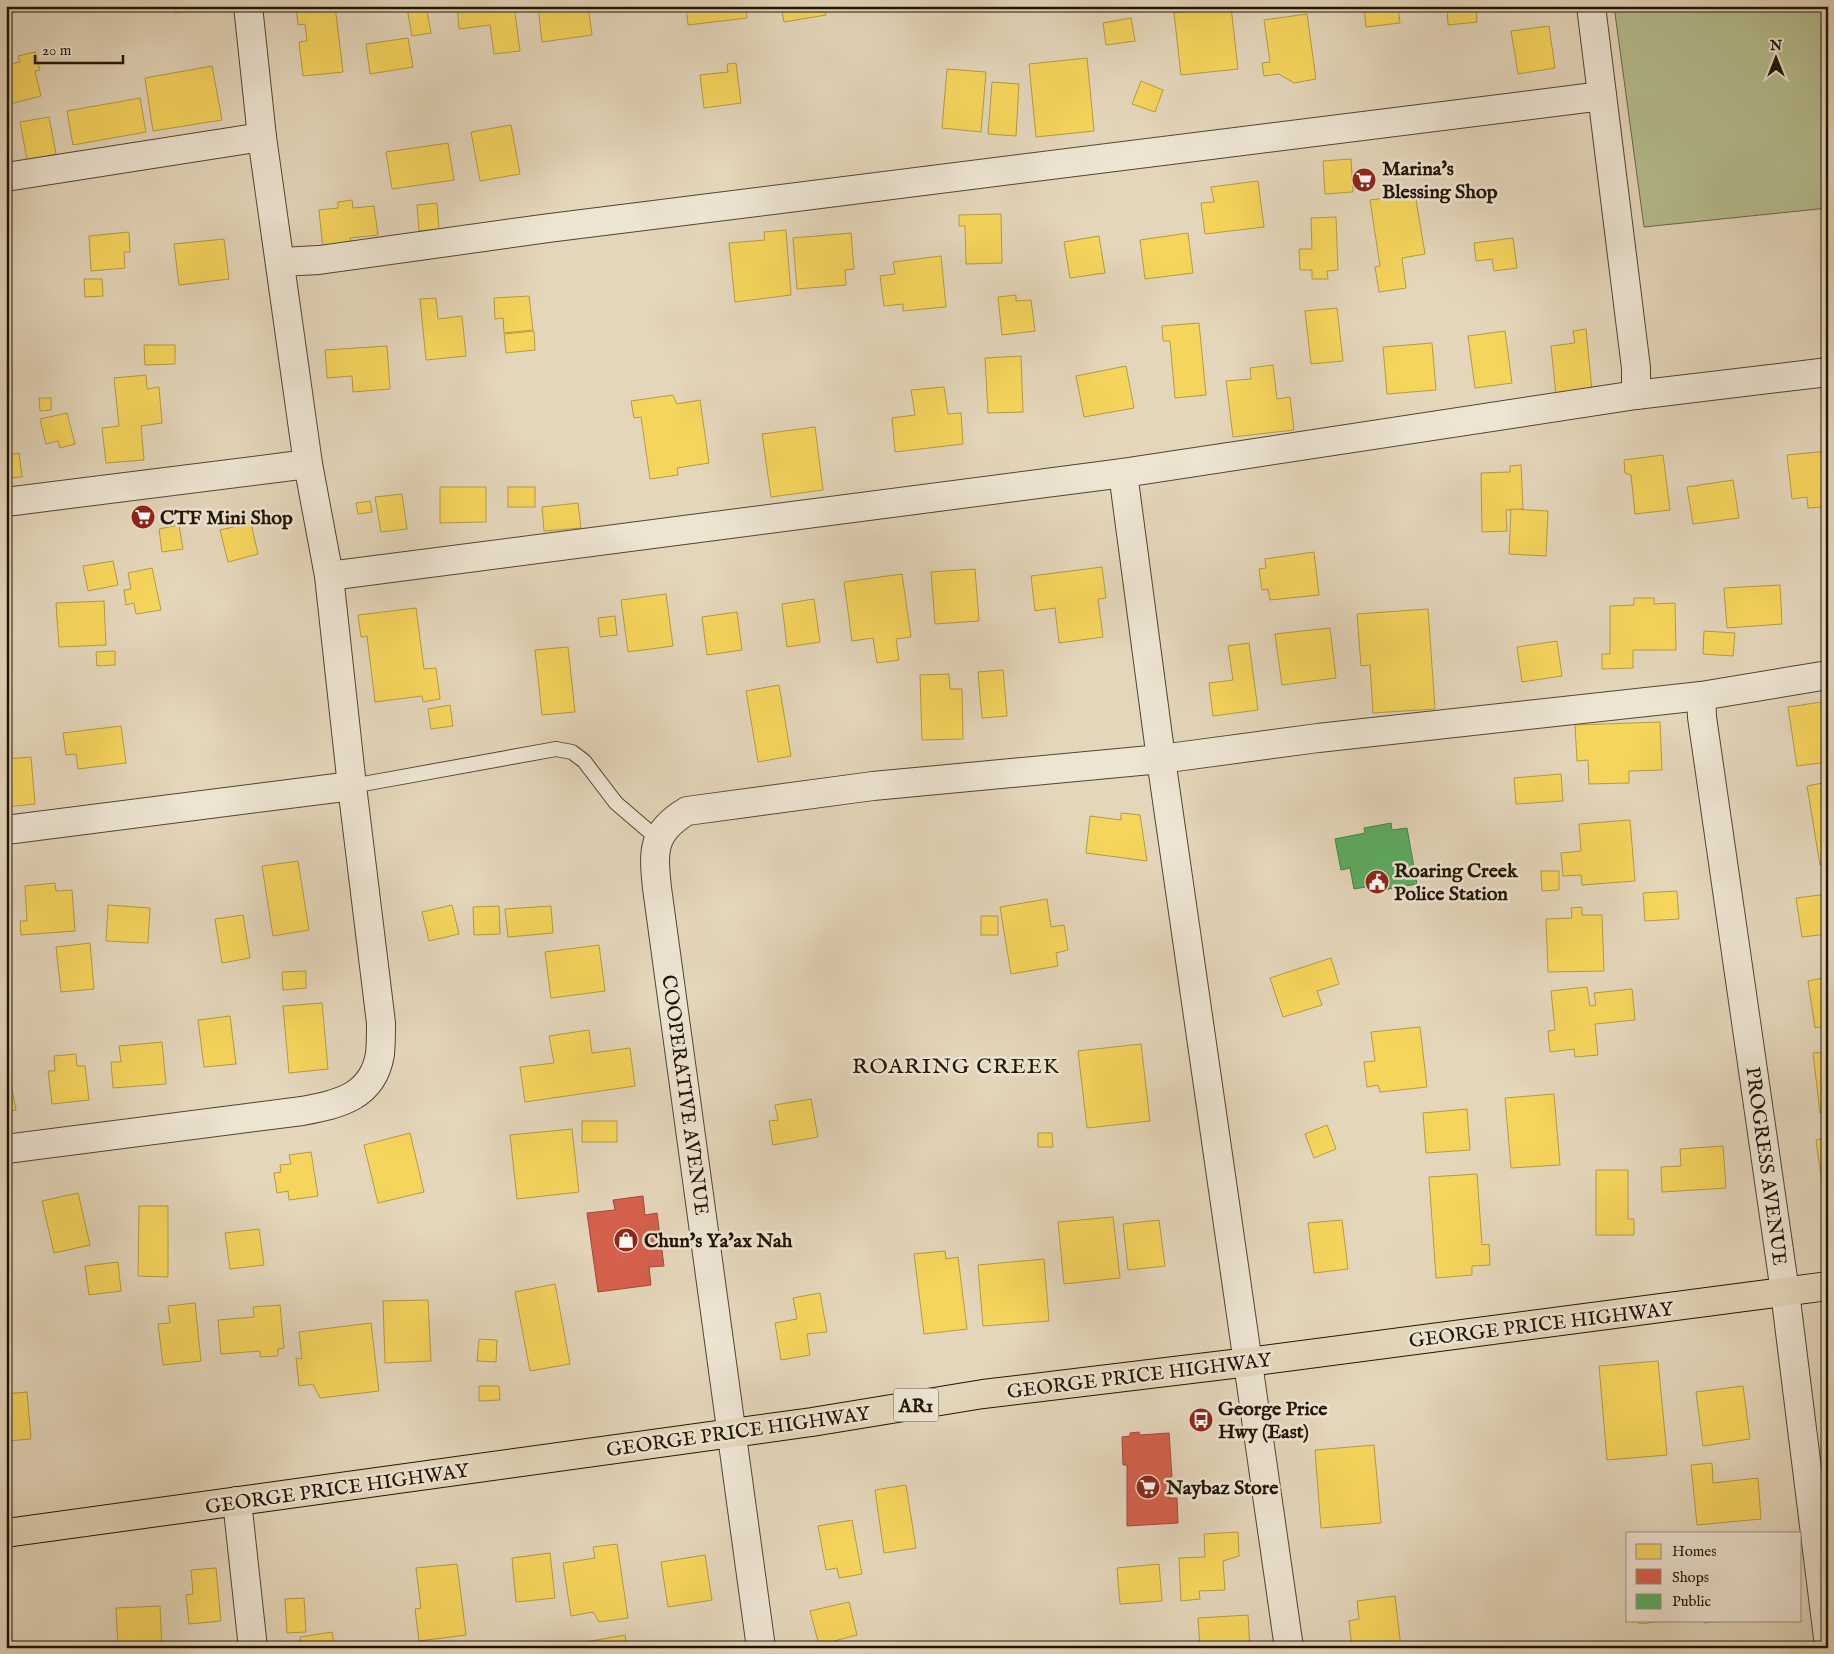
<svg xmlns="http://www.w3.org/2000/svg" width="1834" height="1654" font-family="'IM FELL English',serif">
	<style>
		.green { fill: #b6bd8f; stroke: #6b694a }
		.homes { fill: #f6d55c; stroke: #b69b42 }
		.shops { fill: #d6604d; stroke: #9f4a37 }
		.public { fill: #5aae61; stroke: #498045 }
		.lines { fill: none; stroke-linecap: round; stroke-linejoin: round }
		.lane-casing { stroke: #514532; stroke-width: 16 }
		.street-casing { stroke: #514532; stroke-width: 30 }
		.highway-casing { stroke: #201505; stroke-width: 30 }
		.lane { stroke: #ede4d2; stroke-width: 14 }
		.street { stroke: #ede4d2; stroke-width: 28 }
		.highway { stroke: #e4d6ba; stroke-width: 28 }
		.labels { text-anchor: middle; stroke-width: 5; stroke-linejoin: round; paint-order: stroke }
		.shield { fill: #ede4d2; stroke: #5e5342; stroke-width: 1 }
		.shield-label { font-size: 19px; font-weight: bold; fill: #201505 }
		.poi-label { font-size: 20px; font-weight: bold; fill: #201505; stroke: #ede4d2; text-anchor: start }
		.street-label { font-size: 20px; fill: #201505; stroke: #ede4d2 }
		.quarter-label { font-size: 22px; letter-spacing: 1px; fill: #201505; stroke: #ede4d2 }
	</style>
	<rect width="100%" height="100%" fill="#e4d6ba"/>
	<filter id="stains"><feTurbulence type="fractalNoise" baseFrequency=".004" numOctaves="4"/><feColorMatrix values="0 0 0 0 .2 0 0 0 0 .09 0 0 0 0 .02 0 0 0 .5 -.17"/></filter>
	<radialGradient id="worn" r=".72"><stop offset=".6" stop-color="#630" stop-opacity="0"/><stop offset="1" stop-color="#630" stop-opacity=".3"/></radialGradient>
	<polygon class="green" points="1614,6 1828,6 1828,208 1644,227"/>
	<g class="homes">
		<polygon points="174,6 219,6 219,8 175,13"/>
		<polygon points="296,6 335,6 343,72 303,76 299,42 307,41 305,24 298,25"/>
		<polygon points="415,6 426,6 431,33 412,36 407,8"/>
		<polygon points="457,6 514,6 520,51 494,54 490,25 459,29"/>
		<polygon points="538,6 588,6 592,35 542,42"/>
		<polygon points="686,6 746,6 747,18 688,25"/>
		<polygon points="781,6 824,6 826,15 784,22"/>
		<polygon points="1335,6 1398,6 1400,23 1366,27 1364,7 1336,10"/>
		<polygon points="1447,6 1476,6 1477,22 1448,25"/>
		<polygon points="1231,7 1238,69 1181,75 1174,13"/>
		<polygon points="1307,14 1316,79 1294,83 1279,74 1264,76 1262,63 1270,62 1264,20"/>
		<polygon points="1131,18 1135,41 1106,45 1103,23"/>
		<polygon points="1549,26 1555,68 1518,74 1511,31"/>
		<polygon points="408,38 413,67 370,74 366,44"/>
		<polygon points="35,52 40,70 35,71 41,96 10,104 6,88 6,65 20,62 18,56"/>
		<polygon points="1087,58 1094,131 1036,137 1029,64"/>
		<polygon points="736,63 741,103 704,108 700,75 728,72 727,64"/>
		<polygon points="212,66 222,120 153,131 145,78"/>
		<polygon points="947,69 986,72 981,132 942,128"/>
		<polygon points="1141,81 1163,90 1155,112 1132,104"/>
		<polygon points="992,82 1019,84 1016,136 988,134"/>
		<polygon points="140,98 146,132 73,145 67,111"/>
		<polygon points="49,117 56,154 27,160 20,122"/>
		<polygon points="511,125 520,174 480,181 471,132"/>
		<polygon points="448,143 454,180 392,189 386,152"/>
		<polygon points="1351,159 1353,192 1325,194 1323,161"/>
		<polygon points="1258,181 1264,227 1205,234 1201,203 1214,202 1211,187"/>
		<polygon points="1415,194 1425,254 1402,258 1406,288 1379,292 1375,267 1380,266 1370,200"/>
		<polygon points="352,200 353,208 374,206 378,235 350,238 351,246 323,249 319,210 338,208 338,202"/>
		<polygon points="437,203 439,229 419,231 417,205"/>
		<polygon points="1001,214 1002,263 966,264 965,226 959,226 959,215"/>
		<polygon points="1336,217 1338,270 1327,271 1328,279 1312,279 1312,270 1300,270 1299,249 1312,249 1311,218"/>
		<polygon points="786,230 791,295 735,302 729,243 765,240 764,232"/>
		<polygon points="129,232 130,252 124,252 125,268 91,271 89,236"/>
		<polygon points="851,233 854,269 845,270 846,285 797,289 793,238"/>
		<polygon points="1188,233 1193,273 1145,279 1140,240"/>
		<polygon points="1099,236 1105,273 1070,278 1064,242"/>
		<polygon points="1513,238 1517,268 1494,271 1492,259 1476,261 1474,243"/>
		<polygon points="224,239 229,279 179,285 174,244"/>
		<polygon points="941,256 946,307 903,311 903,304 884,306 880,276 895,274 893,262"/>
		<polygon points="84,279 102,279 103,296 85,297"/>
		<polygon points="1016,295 1016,301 1031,300 1035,331 1002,335 998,297"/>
		<polygon points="529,296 533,330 504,333 503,318 495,319 494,298"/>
		<polygon points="436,298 438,319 462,316 466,356 426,360 420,299"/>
		<polygon points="1337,308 1343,361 1311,364 1305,311"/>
		<polygon points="1199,323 1206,395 1175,398 1170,341 1163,341 1162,326"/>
		<polygon points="1586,329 1592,391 1556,395 1551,346 1575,343 1573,331"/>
		<polygon points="534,331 535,350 506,353 504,334"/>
		<polygon points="1505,331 1512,383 1475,388 1468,336"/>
		<polygon points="1432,343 1436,390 1387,394 1383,347"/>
		<polygon points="144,345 175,345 175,364 145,365"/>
		<polygon points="387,346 390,389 353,392 352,376 327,378 325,350"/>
		<polygon points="1021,356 1023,412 988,413 985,358"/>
		<polygon points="1273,365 1277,399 1290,397 1294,430 1233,437 1226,381 1251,379 1250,368"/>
		<polygon points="1126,366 1134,408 1084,417 1076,376"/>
		<polygon points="146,375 147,389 159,387 162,423 141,426 144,460 106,463 102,428 119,426 114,378"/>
		<polygon points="944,387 948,414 961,413 963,444 895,452 892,418 915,415 911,390"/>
		<polygon points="673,395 677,404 700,400 709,463 677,468 678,475 650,479 641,417 634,418 631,401"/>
		<polygon points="39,398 51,398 51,410 40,411"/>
		<polygon points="67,413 75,444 60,448 58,441 46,444 40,419"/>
		<polygon points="815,427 823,490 771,497 762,434"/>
		<polygon points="1828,451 1828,489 1822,490 1823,507 1808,508 1807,497 1792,499 1787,455"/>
		<polygon points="19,453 22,477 6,478 6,455"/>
		<polygon points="1663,455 1670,510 1635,514 1631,475 1625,473 1624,460"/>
		<polygon points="1521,465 1523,509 1506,510 1507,531 1482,532 1481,473 1510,472 1510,466"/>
		<polygon points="1733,480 1739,518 1693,524 1687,487"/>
		<polygon points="440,487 486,487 486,522 440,523"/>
		<rect x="508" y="487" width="27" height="20"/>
		<polygon points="402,494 407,529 381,532 375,497"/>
		<polygon points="370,501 372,512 358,514 356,503"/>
		<polygon points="578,503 581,528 544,531 542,507"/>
		<polygon points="1511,509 1548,511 1546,556 1509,554"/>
		<polygon points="251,523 258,554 228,562 220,530"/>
		<polygon points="179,525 183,549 162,552 159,529"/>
		<polygon points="1314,552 1319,595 1270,600 1268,589 1262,590 1259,569 1266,568 1265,559"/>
		<polygon points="113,561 118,585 88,591 83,566"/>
		<polygon points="1102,567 1106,598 1098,599 1103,637 1059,643 1055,608 1035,611 1031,576"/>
		<polygon points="152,568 161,610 136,614 134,603 126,605 124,590 131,589 128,573"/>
		<polygon points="975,569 979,621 935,624 931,572"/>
		<polygon points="902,574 911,637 896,639 899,660 877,663 873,638 852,641 844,582"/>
		<polygon points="1780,585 1782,624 1727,628 1724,588"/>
		<polygon points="666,594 673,646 628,652 621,600"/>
		<polygon points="1634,598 1654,598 1654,604 1675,603 1676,650 1633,650 1633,668 1602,669 1602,654 1610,654 1610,606 1634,605"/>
		<polygon points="814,599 820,642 787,647 782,604"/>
		<polygon points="104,601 106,645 59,647 56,603"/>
		<polygon points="416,608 424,669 436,668 440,699 423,702 422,696 375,702 367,636 361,637 358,615"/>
		<polygon points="1428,609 1435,709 1373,713 1370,665 1361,666 1357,614"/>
		<polygon points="737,612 742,650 707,655 702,617"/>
		<polygon points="615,616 617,635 600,637 598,618"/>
		<polygon points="1330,628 1336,678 1282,685 1275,634"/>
		<polygon points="1704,631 1735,633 1733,656 1703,654"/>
		<polygon points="1557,641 1562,676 1522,682 1517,647"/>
		<polygon points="1249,643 1258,710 1213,716 1209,683 1233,680 1228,646"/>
		<polygon points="568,647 575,712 542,715 535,650"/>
		<polygon points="115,651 115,665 97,666 96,652"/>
		<polygon points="1003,670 1007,716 982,718 978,672"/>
		<polygon points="949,674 950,689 962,689 963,739 922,740 920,675"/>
		<polygon points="779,685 791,756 758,762 746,691"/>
		<polygon points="1828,701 1828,762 1797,766 1788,707"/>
		<polygon points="450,705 453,726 431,729 428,709"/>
		<polygon points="1660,722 1662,770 1629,771 1629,783 1589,784 1588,760 1577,761 1575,725"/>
		<polygon points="121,726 126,763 78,769 76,754 66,755 63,733"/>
		<polygon points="31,757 35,804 6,807 6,759"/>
		<polygon points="1561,774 1563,801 1516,804 1514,778"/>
		<polygon points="1828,782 1828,864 1820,865 1807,786"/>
		<polygon points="1121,813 1140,815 1147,861 1086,853 1090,816 1121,820"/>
		<polygon points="1630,820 1635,881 1582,885 1581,875 1563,876 1561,853 1581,851 1579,824"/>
		<polygon points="298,861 309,930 273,936 262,866"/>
		<polygon points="1541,871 1559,871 1559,890 1542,891"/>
		<polygon points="55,883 56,891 72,890 75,931 21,935 20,921 27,921 25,886"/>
		<polygon points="1677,891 1679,919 1645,921 1643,893"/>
		<polygon points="1828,894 1828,934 1802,937 1796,898"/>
		<polygon points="1047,899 1051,927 1064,925 1068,950 1056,953 1058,966 1011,974 1000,907"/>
		<polygon points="108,905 150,908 148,943 106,941"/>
		<polygon points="452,905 459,934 429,941 422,912"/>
		<polygon points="499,906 500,934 474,935 473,907"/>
		<polygon points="551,906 553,933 508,937 505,909"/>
		<polygon points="1582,907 1582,915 1602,915 1604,971 1548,972 1546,919 1572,918 1571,908"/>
		<polygon points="6,915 11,915 12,926 6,927"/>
		<polygon points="243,915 250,958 222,963 215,919"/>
		<rect x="981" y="916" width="17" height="19"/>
		<polygon points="90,943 94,989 61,992 56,947"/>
		<polygon points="599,945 605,991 551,998 545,952"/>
		<polygon points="1331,958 1339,984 1317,991 1322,1005 1283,1017 1270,978"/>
		<polygon points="306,971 306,988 283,990 282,972"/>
		<polygon points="1828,977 1828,1026 1815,1028 1808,981"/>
		<polygon points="1587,987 1590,1006 1596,1005 1594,993 1632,989 1635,1020 1595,1024 1598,1055 1575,1057 1574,1049 1550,1052 1548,1031 1555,1030 1551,991"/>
		<polygon points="322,1003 328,1069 289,1073 283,1006"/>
		<polygon points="230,1016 236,1064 204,1067 198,1020"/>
		<polygon points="1420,1027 1427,1087 1380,1092 1378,1085 1367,1087 1364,1062 1375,1061 1371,1032"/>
		<polygon points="589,1030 592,1053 630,1048 635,1086 525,1102 520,1067 554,1063 549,1036"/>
		<polygon points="162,1042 166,1084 113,1088 111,1062 121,1062 119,1046"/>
		<polygon points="1141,1044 1150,1121 1087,1128 1078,1051"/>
		<polygon points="1828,1052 1828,1112 1820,1113 1813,1053"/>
		<polygon points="76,1054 77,1066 85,1066 89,1100 52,1104 48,1071 55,1071 54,1056"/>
		<polygon points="11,1084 16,1110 6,1112 6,1085"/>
		<polygon points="1554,1094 1560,1165 1511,1168 1505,1098"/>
		<polygon points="811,1099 818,1137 773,1145 769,1121 778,1120 775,1105"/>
		<polygon points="1467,1109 1470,1150 1426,1153 1423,1113"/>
		<rect x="582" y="1121" width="35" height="21"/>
		<polygon points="1327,1125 1336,1149 1314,1158 1305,1134"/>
		<polygon points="572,1129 579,1192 517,1199 510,1135"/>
		<polygon points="410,1133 424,1192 378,1203 364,1145"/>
		<polygon points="1038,1133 1052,1133 1053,1147 1038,1147"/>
		<polygon points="1828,1138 1828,1205 1825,1205 1816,1140"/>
		<polygon points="1723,1146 1726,1188 1662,1192 1661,1167 1681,1166 1680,1149"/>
		<polygon points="311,1152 318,1196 289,1200 288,1191 277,1193 274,1173 281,1172 280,1165 291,1164 289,1155"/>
		<polygon points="1596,1170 1628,1170 1628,1219 1634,1219 1634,1235 1596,1235"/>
		<polygon points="1477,1174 1482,1245 1489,1244 1490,1265 1472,1266 1472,1275 1436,1278 1429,1177"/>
		<polygon points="78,1193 90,1245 54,1253 42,1201"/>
		<polygon points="139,1206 168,1206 168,1277 138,1276"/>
		<polygon points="1113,1217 1120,1278 1064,1284 1058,1222"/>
		<polygon points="1159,1220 1165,1266 1128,1270 1123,1224"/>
		<polygon points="1342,1220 1348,1269 1314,1273 1308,1223"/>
		<polygon points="259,1229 264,1265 230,1269 225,1233"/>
		<polygon points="945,1251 946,1259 958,1257 967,1329 924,1334 914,1254"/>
		<polygon points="1044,1259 1049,1321 983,1326 978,1265"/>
		<polygon points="118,1262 121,1291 89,1295 85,1266"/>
		<polygon points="555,1284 570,1364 530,1371 515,1292"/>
		<polygon points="820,1293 827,1332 807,1334 810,1355 781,1360 775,1323 797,1319 793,1298"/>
		<polygon points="428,1300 431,1361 385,1363 383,1301"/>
		<polygon points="195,1303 201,1361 163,1365 158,1324 170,1323 168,1306"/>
		<polygon points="280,1305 284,1348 278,1349 278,1356 260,1357 260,1351 221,1354 218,1320 254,1317 253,1307"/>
		<polygon points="371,1323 379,1391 320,1398 313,1384 299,1386 296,1358 302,1359 299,1332"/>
		<polygon points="479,1339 497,1340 496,1362 477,1361"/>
		<polygon points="1658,1361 1667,1455 1607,1460 1599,1366"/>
		<polygon points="479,1386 499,1386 500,1400 479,1401"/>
		<polygon points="1743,1386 1750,1439 1703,1446 1696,1392"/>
		<polygon points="27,1392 31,1439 6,1441 6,1394"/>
		<polygon points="1208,1411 1210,1427 1197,1428 1196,1412"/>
		<polygon points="1374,1445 1381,1523 1321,1528 1315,1450"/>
		<polygon points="1712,1463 1713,1483 1758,1478 1761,1519 1697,1525 1691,1465"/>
		<polygon points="906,1485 916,1548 884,1553 875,1490"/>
		<polygon points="852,1520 862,1574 839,1578 837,1568 826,1570 818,1526"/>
		<polygon points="1238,1532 1239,1556 1223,1561 1225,1590 1199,1591 1200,1599 1181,1601 1179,1558 1205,1557 1204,1534"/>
		<polygon points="617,1544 628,1618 599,1622 593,1612 571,1616 563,1563 595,1558 593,1547"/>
		<polygon points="550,1553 555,1598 516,1602 512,1558"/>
		<polygon points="705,1555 712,1600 668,1607 661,1562"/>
		<polygon points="457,1564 466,1635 419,1641 415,1609 421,1608 416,1568"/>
		<polygon points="1159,1564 1162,1601 1120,1604 1117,1568"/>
		<polygon points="216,1568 221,1621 189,1624 186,1595 193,1594 191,1570"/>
		<polygon points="1395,1596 1401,1648 1352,1648 1349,1621 1359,1619 1357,1601"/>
		<polygon points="304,1598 306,1632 287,1633 285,1599"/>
		<polygon points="849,1602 857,1635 819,1645 810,1611"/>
		<polygon points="160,1606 162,1648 118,1648 116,1608"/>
		<polygon points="1248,1615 1250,1648 1200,1648 1198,1618"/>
		<polygon points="1638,1620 1674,1620 1639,1624"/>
		<polygon points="1704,1620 1735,1620 1704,1623"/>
		<polygon points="332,1632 335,1648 302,1648 300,1637"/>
		<polygon points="625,1635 627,1648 587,1648 586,1642"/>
	</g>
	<g class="shops">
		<polygon points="643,1196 645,1215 657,1213 664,1266 649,1267 651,1285 598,1292 587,1213 615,1210 613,1200"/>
		<polygon points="1139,1432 1140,1435 1169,1433 1172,1477 1169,1477 1169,1498 1177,1498 1178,1523 1127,1526 1127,1465 1123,1465 1122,1437 1130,1436 1130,1433"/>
	</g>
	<polygon class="public" points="1391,823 1392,830 1407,828 1417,884 1372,892 1371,886 1354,889 1350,868 1341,870 1335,839 1365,833 1364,828"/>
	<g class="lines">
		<defs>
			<polyline id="lane" points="352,786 556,749 572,752 584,761 616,803 658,839"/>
			<g id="street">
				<polyline points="1591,6 1636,368 1636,395"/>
				<polyline points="6,177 262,137"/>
				<polyline points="281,262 319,260 549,228 1602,96"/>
				<polyline points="1123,473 1161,759 1289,1648"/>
				<polyline points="6,502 308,464"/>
				<polyline points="329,576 1123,473 1636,395 1828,372"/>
				<polyline points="1701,696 1702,717 1785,1292 1828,1638"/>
				<polyline points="6,830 352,786"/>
				<path d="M6 1149 302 1111C339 1104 373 1097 380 1054 381 1044 381 1033 381 1023L352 786 329 576 308 464 262 137 248 6"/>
				<polyline points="237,1501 253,1648"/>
				<path d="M761 1648 657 888C653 850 652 832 687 811L873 786 1161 759 1318 738 1701 696 1828 675"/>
			</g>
			<polyline id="highway" points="6,1533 812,1422 983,1394 1249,1362 1828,1286"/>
		</defs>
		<use href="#lane" class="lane-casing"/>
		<use href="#street" class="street-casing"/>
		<use href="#highway" class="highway-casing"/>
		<use href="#lane" class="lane"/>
		<use href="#street" class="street"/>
		<use href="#highway" class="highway"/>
	</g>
	<defs>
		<symbol id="supermarket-disc" viewBox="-11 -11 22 22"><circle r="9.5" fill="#8f2418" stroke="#ede4d2"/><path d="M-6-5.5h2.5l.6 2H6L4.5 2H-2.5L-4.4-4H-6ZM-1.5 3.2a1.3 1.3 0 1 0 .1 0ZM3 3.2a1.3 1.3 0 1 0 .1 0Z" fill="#fff"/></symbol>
		<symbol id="civic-disc" viewBox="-11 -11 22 22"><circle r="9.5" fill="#8f2418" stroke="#ede4d2"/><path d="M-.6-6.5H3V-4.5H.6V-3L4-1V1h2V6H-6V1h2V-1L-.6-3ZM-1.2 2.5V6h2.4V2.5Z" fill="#fff"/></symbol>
		<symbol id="shop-disc" viewBox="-11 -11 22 22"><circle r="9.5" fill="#8f2418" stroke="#ede4d2"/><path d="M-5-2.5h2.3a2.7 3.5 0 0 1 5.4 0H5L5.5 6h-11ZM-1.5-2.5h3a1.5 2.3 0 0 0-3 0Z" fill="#fff"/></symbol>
		<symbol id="bus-disc" viewBox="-11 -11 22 22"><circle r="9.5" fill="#8f2418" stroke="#ede4d2"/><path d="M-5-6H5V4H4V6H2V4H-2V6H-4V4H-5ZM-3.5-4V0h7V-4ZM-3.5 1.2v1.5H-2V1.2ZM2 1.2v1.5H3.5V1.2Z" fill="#fff"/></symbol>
	</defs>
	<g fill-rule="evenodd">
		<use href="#supermarket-disc" x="1350" y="166" width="28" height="28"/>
		<use href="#supermarket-disc" x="129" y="503" width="28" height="28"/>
		<use href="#civic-disc" x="1363" y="868" width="28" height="28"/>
		<use href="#shop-disc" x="612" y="1226" width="28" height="28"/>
		<use href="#bus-disc" x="1187" y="1406" width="28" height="28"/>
		<use href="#supermarket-disc" x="1134" y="1473" width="28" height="28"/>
	</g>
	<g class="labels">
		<rect class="shield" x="893.5" y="1388.5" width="45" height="33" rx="4"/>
		<g class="shield-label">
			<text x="916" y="1412">AR1</text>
		</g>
		<g class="poi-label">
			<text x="1382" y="175">Marina's<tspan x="1382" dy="23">Blessing Shop</tspan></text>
			<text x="160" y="524">CTF Mini Shop</text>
			<text x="1394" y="877">Roaring Creek<tspan x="1394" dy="23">Police Station</tspan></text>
			<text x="644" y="1247">Chun's Ya'ax Nah</text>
			<text x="1218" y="1415">George Price<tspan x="1218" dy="23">Hwy (East)</tspan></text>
			<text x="1166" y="1494">Naybaz Store</text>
		</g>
		<g class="street-label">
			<text transform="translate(686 1095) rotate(82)" y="7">COOPERATIVE AVENUE</text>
			<text transform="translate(1767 1166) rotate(82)" y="7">PROGRESS AVENUE</text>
			<text transform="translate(1541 1324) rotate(-7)" y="7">GEORGE PRICE HIGHWAY</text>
			<text transform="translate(1139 1375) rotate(-7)" y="7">GEORGE PRICE HIGHWAY</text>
			<text transform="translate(738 1431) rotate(-8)" y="7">GEORGE PRICE HIGHWAY</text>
			<text transform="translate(337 1488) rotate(-8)" y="7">GEORGE PRICE HIGHWAY</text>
		</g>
		<g class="quarter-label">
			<text x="956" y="1073">ROARING CREEK</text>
		</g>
	</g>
	<rect width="1834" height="1654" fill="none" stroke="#e4d6ba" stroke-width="25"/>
	<rect x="8" y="8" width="1819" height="1639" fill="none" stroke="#201505" stroke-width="2.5"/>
	<rect x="12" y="12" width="1809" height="1629" fill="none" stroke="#201505"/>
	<rect x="1626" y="1532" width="175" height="90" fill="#ede4d2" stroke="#9b9180"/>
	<rect x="1636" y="1544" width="25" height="15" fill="#f6d55c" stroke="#9b9180"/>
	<text x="1672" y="1556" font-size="15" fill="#201505">Homes</text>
	<rect x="1636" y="1569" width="25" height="15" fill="#d6604d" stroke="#9b9180"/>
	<text x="1672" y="1582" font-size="15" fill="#201505">Shops</text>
	<rect x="1636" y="1594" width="25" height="15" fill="#5aae61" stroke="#9b9180"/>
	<text x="1672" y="1606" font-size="15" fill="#201505">Public</text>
	<g transform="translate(1776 58)" stroke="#ede4d2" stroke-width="4" paint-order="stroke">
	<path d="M0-4L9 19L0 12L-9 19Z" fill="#201505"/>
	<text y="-8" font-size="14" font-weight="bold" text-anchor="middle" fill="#201505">N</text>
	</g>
	<path d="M35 55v8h88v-8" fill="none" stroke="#201505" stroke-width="2.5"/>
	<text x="42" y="55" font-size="15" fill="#201505" stroke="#ede4d2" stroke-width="4" paint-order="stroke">20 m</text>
	<rect width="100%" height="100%" filter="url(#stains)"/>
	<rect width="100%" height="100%" fill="url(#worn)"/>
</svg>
